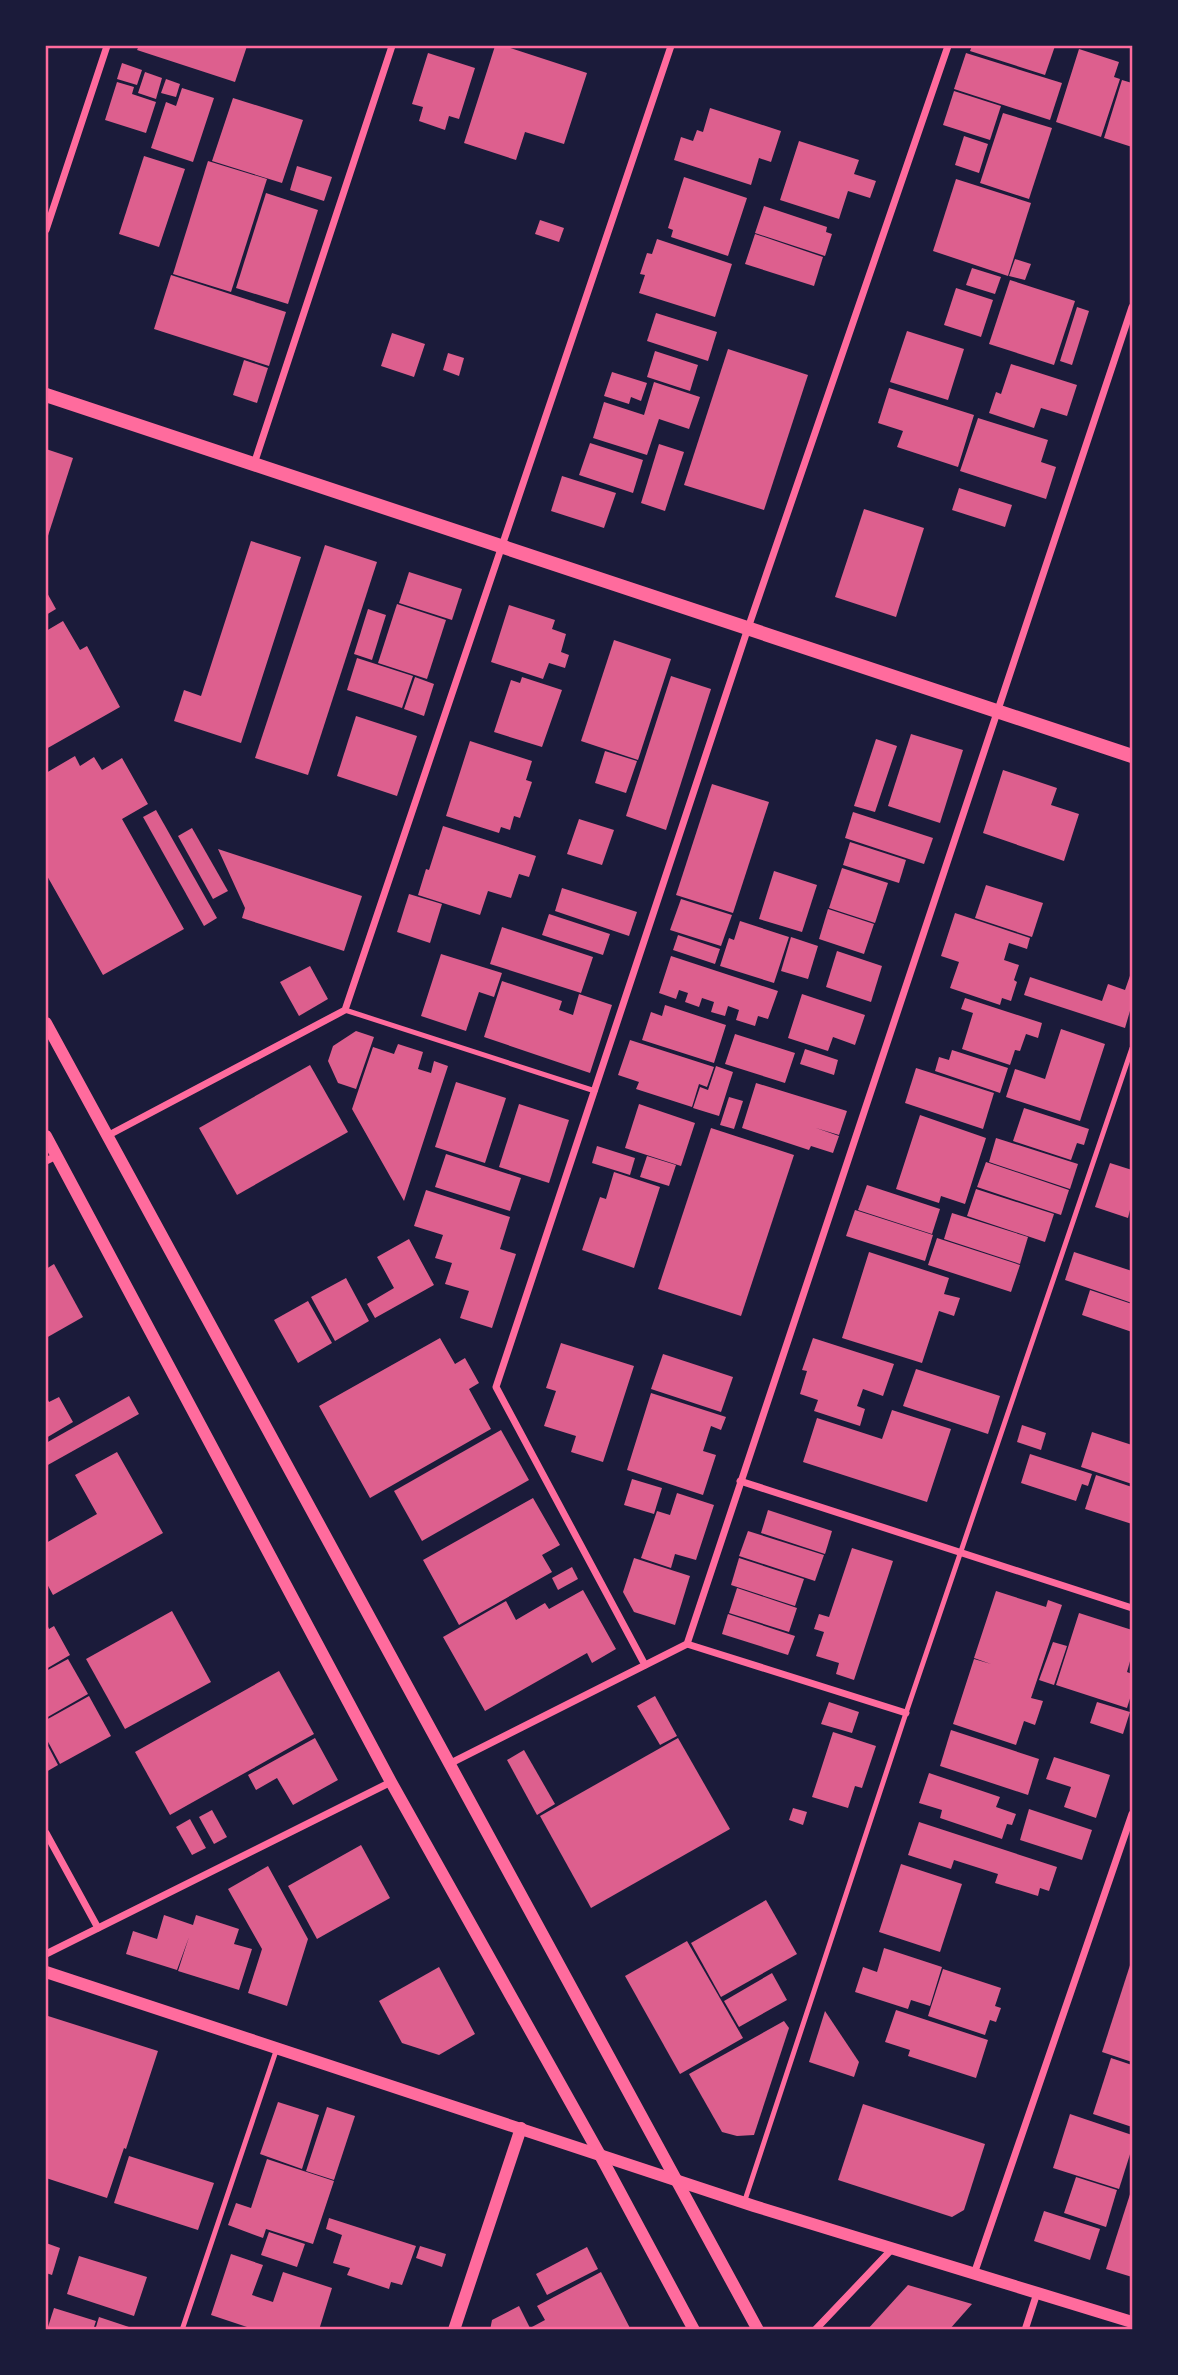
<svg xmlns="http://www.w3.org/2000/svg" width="1178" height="2375" font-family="'Archivo Narrow',sans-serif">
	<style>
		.building { fill: #dd5f8e }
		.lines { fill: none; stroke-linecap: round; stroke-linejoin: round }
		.service { stroke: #ff6b9d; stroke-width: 5 }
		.minor { stroke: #ff6b9d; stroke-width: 7 }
		.tertiary { stroke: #ff6b9d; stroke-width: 12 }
		.secondary { stroke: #ff6b9d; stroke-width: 14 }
		.neatline { fill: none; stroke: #ff6b9d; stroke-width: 2.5 }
	</style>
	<rect width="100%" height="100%" fill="#1b1b3a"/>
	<g class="building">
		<polygon points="139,46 247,46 235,82 137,50"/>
		<polygon points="495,46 504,46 587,73 564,144 525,132 516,160 464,143"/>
		<polygon points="972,46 1055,46 1045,75 970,51"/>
		<polygon points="1079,49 1119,62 1114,77 1120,79 1101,137 1056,122"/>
		<polygon points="428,53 475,68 459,119 449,116 445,130 419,121 423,107 412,104"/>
		<polygon points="966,53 1062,83 1050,120 954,89"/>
		<polygon points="122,63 142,70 137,85 117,79"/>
		<polygon points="145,72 162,78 156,99 138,93"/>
		<polygon points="166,79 180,84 176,97 161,93"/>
		<polygon points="1122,80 1132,83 1132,147 1104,138"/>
		<polygon points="117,82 134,87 132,94 156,102 146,133 105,120"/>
		<polygon points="182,88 214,98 193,162 151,148 166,102 176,106"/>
		<polygon points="954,91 1001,106 990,140 943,125"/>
		<polygon points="233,98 303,120 282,183 212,161"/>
		<polygon points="710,108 781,131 771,162 759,158 751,185 674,160 681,137 693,141 697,130 703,132"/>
		<polygon points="1003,113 1052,128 1029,199 980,183"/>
		<polygon points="964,136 988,144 979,173 955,165"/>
		<polygon points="799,141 859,160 854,174 876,181 870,198 848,191 839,219 780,200"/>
		<polygon points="144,156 185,169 159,247 119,234"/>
		<polygon points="208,161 267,179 231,292 173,274"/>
		<polygon points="297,166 332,177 324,201 290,190"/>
		<polygon points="684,177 747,198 728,256 671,237 673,230 668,228"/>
		<polygon points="956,179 1031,203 1008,276 933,251"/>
		<polygon points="266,193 318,210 288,304 236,288"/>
		<polygon points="764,206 827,227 826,232 832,234 825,256 755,233"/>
		<polygon points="540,220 564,228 559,242 535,234"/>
		<polygon points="755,234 823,257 814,286 745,264"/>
		<polygon points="657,239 732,264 715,317 639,293 645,275 640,274 647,253 652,254"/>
		<polygon points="1015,259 1031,264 1025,280 1009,276"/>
		<polygon points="972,268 1001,277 995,294 966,285"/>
		<polygon points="171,275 286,312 269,366 154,329"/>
		<polygon points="1010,280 1075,301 1054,365 989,344"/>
		<polygon points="956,288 993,300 981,337 944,325"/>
		<polygon points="1077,307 1089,311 1072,365 1060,361"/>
		<polygon points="656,313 717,332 708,361 647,341"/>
		<polygon points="907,331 964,349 948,400 890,382"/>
		<polygon points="392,333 425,344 414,377 381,366"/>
		<polygon points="728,349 808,375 764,510 684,485"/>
		<polygon points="655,351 698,365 690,391 647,377"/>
		<polygon points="448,353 464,358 459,376 443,370"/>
		<polygon points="244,360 268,368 257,403 233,395"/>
		<polygon points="1011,364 1077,385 1067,416 1041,408 1034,428 989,413 996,392 1001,394"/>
		<polygon points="612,372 647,383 641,401 631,397 629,404 604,396"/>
		<polygon points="654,382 700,397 689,429 659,419 647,455 593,438 604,402 644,415"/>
		<polygon points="889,388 974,415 958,467 897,447 903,431 878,423"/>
		<polygon points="978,418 1048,440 1041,462 1056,467 1046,499 960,471"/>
		<polygon points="590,443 643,460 633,493 579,475"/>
		<polygon points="659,444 684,452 665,511 641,503"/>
		<polygon points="46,449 73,458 46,542"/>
		<polygon points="562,476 616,493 604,528 551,511"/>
		<polygon points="959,488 1012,505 1005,527 952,510"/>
		<polygon points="864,509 924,528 896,617 835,597"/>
		<polygon points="251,541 301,557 241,743 174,721 184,690 201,696"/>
		<polygon points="325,545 377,562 308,775 255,758"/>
		<polygon points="409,572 462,589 452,620 399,603"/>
		<polygon points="46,591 56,609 46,615"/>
		<polygon points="397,604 446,620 427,679 378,663"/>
		<polygon points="509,605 555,620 552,629 566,634 561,652 569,655 565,668 549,663 543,679 491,662"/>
		<polygon points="368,609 386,615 372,660 354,654"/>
		<polygon points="63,621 80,650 87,646 120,707 46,749 46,631"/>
		<polygon points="614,640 671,659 638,760 581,741"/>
		<polygon points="357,658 413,676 402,708 347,690"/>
		<polygon points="671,676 711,689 666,830 626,816"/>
		<polygon points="415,677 434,684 424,716 404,709"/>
		<polygon points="522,677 562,690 542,747 494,732 511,680 520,683"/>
		<polygon points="356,716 417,736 397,796 337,776"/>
		<polygon points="911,734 963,750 940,823 888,806"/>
		<polygon points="876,739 897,746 875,812 854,806"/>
		<polygon points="470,741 532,761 526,780 532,782 520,818 514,816 510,830 501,827 499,833 446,816"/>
		<polygon points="605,751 637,761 626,793 595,783"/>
		<polygon points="75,756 80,766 94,757 102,770 122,758 148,804 122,819 184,929 103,975 46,874 46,773"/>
		<polygon points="1003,770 1057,788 1051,805 1079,814 1064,861 983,833"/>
		<polygon points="712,784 769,802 733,913 676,895"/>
		<polygon points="156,810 217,918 204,926 143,817"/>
		<polygon points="853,812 933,838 924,864 845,838"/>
		<polygon points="579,819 614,830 602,865 567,854"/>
		<polygon points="443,826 536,856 529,877 519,874 511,898 488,891 480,915 418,895 426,869 429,870"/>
		<polygon points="192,828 228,891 213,899 178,836"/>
		<polygon points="850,842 906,860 899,883 843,865"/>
		<polygon points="218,849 362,896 344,951 242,918 245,908"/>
		<polygon points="842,868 888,883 875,923 829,908"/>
		<polygon points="774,871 817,885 802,932 759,919"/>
		<polygon points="986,885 1043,903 1032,937 975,918"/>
		<polygon points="562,888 637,912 629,936 555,911"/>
		<polygon points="409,894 442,904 430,943 397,932"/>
		<polygon points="681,899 732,915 721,946 670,930"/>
		<polygon points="828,909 874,924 864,954 819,939"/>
		<polygon points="955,913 1030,938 1027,949 1009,943 1004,960 1019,965 1014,980 1017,982 1011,1001 1002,998 1000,1005 950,988 959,962 941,956"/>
		<polygon points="549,914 610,934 603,955 542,935"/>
		<polygon points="740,921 789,937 774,983 720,966 729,938 734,940"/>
		<polygon points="502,927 593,957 581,993 490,964"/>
		<polygon points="678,935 720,949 715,964 673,950"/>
		<polygon points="791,937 818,946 808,979 781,971"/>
		<polygon points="837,951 882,966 871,1002 826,987"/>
		<polygon points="441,954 502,973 494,997 479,992 466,1031 421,1016"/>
		<polygon points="671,956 778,991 768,1019 758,1016 755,1026 736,1020 739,1010 728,1006 725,1016 711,1012 714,1002 702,998 699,1007 685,1002 688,993 679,990 676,999 659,993"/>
		<polygon points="310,966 328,999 299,1016 280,982"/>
		<polygon points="1132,970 1132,1004 1125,1028 1024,995 1030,977 1102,1001 1108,984 1125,990"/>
		<polygon points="502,981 562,1001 559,1010 573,1015 579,994 612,1005 590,1073 484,1037"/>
		<polygon points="802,994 865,1015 855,1045 833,1037 828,1051 788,1038"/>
		<polygon points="965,998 1042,1023 1038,1038 1026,1034 1020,1051 1015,1050 1010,1065 962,1049 973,1013 961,1009"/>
		<polygon points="665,1005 726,1025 714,1063 642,1040 651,1012 662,1016"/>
		<polygon points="1061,1029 1105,1044 1080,1121 1006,1097 1015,1069 1045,1079"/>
		<polygon points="356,1031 374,1037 356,1089 338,1083 328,1061 333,1046"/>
		<polygon points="735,1034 795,1053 785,1083 725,1064"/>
		<polygon points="630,1040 714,1067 707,1087 699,1084 692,1107 636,1089 639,1082 618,1075"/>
		<polygon points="398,1044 423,1052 418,1069 431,1073 434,1061 448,1066 404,1201 352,1109 373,1047 394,1054"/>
		<polygon points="805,1049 838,1060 834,1075 800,1064"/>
		<polygon points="952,1050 1008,1068 1000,1093 935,1071 939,1057 949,1060"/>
		<polygon points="310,1065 348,1132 237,1195 199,1128"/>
		<polygon points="716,1066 733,1072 719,1116 693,1108 700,1087 708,1090"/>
		<polygon points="916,1068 994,1093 983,1129 905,1103"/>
		<polygon points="456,1082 506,1098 485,1163 435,1147"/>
		<polygon points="756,1083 847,1111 839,1135 816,1128 839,1136 833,1153 811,1146 809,1150 742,1128"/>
		<polygon points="729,1097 743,1101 734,1129 720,1125"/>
		<polygon points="519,1104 569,1120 549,1183 499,1167"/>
		<polygon points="639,1104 695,1123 681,1166 625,1148"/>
		<polygon points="1024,1108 1089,1129 1084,1145 1077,1143 1071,1160 1013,1141"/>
		<polygon points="920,1115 986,1138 965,1204 941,1196 939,1203 896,1189"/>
		<polygon points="711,1128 794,1155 741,1316 658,1289"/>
		<polygon points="996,1138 1078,1164 1070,1189 989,1162"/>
		<polygon points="597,1146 635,1158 630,1175 592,1163"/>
		<polygon points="446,1154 521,1178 510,1211 435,1187"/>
		<polygon points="647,1156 676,1165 669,1186 640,1177"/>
		<polygon points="986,1162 1069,1190 1061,1215 977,1187"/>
		<polygon points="1110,1163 1132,1170 1132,1202 1128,1218 1095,1207"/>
		<polygon points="614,1172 660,1187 634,1268 582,1250 600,1197 606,1199"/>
		<polygon points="867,1185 940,1209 932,1234 858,1210"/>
		<polygon points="976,1189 1054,1214 1045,1242 967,1216"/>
		<polygon points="426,1190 510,1217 500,1249 516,1254 492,1328 460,1318 469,1291 445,1284 452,1263 435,1258 443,1235 414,1226"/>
		<polygon points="855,1210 933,1235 925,1261 846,1236"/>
		<polygon points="952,1213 1028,1237 1020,1264 944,1239"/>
		<polygon points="937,1238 1020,1265 1011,1292 928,1265"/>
		<polygon points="409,1239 434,1285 375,1318 367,1304 394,1288 377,1257"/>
		<polygon points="869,1252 949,1278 944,1294 960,1298 954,1316 939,1311 922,1363 842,1338"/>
		<polygon points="1074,1252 1132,1271 1132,1303 1065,1280"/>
		<polygon points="54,1264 83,1317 46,1338 46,1269"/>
		<polygon points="346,1278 369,1321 335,1341 311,1297"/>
		<polygon points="1090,1290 1132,1304 1132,1332 1082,1315"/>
		<polygon points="308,1301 332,1343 298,1363 274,1320"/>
		<polygon points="440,1338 455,1364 465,1358 479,1383 469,1389 491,1429 370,1498 319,1406"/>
		<polygon points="813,1338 894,1364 883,1396 863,1389 857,1406 865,1409 860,1426 814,1411 818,1400 800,1394 807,1371 802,1370"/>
		<polygon points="561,1343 634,1366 603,1462 571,1452 576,1436 544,1426 556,1391 546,1388"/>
		<polygon points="663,1354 733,1377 721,1412 651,1389"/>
		<polygon points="916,1369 1000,1396 988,1434 903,1406"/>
		<polygon points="651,1393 726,1417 721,1430 711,1426 703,1451 716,1455 703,1495 627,1470"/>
		<polygon points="46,1396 49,1402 59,1397 73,1422 46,1438"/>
		<polygon points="129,1396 139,1414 46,1466 46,1443"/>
		<polygon points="892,1410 951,1429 927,1502 803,1462 817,1418 882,1439"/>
		<polygon points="1022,1425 1046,1433 1041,1450 1017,1442"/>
		<polygon points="501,1430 529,1480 422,1541 394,1491"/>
		<polygon points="1092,1432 1132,1445 1132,1484 1081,1467"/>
		<polygon points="117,1452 163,1533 53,1595 46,1582 46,1543 97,1514 75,1475"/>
		<polygon points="1030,1454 1092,1474 1088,1486 1082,1484 1076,1501 1021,1483"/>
		<polygon points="1096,1475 1132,1487 1132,1524 1085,1509"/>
		<polygon points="632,1479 662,1488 654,1514 624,1505"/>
		<polygon points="677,1493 714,1505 696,1560 675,1554 671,1568 641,1558 657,1511 670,1515"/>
		<polygon points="533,1498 560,1545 542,1555 552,1572 459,1625 423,1560"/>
		<polygon points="768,1510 832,1531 825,1554 761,1533"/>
		<polygon points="748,1531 824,1555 815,1581 739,1556"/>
		<polygon points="852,1548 893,1561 854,1680 836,1674 839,1663 816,1656 824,1632 814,1629 819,1614 829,1617"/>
		<polygon points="634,1558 690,1576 675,1625 634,1612 623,1592"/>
		<polygon points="739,1558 804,1579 795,1606 731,1585"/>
		<polygon points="572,1567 578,1579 558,1590 552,1578"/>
		<polygon points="737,1588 797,1608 789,1632 729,1613"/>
		<polygon points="583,1590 616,1649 592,1663 587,1653 485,1711 443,1637 506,1601 516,1620 545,1603 549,1609"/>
		<polygon points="996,1591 1046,1607 1048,1600 1062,1605 1031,1698 1043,1701 1035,1725 1024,1721 1016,1745 953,1724 974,1659 991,1664 974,1658"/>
		<polygon points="172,1611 211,1682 125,1729 86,1659"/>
		<polygon points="1079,1613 1132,1630 1132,1654 1127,1672 1132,1674 1132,1692 1127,1708 1056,1685"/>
		<polygon points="728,1614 795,1636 788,1655 722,1634"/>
		<polygon points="46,1622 49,1629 54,1626 70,1655 46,1669"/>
		<polygon points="1053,1642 1067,1646 1054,1685 1039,1680"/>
		<polygon points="68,1659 88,1694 46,1718 46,1671"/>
		<polygon points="279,1671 314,1734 170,1815 135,1752"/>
		<polygon points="89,1696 111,1736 60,1764 46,1738 46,1720"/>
		<polygon points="655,1696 677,1736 660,1745 637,1706"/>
		<polygon points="829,1702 859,1712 852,1733 821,1724"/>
		<polygon points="1097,1702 1130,1712 1123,1734 1090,1723"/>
		<polygon points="951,1730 1039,1759 1028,1795 940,1766"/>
		<polygon points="833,1732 876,1746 862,1788 855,1786 848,1808 812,1797"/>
		<polygon points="315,1738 338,1780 293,1805 277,1778 256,1790 248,1775"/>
		<polygon points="678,1738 730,1829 591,1908 540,1816"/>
		<polygon points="46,1742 58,1765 46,1772"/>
		<polygon points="524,1750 555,1804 537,1815 507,1760"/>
		<polygon points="1054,1757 1110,1775 1096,1818 1064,1807 1071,1787 1046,1779"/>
		<polygon points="929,1773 1000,1797 996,1807 1016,1814 1012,1825 1007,1824 1002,1839 940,1818 942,1810 919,1803"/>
		<polygon points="793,1808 807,1812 803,1825 789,1820"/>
		<polygon points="1029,1809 1092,1830 1082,1860 1020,1840"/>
		<polygon points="212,1810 227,1837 214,1844 199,1817"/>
		<polygon points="190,1819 206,1848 192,1855 176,1827"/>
		<polygon points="919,1822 1057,1867 1049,1891 1040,1888 1038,1896 995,1883 998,1874 954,1860 951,1869 908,1855"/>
		<polygon points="361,1845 390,1898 317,1939 288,1886"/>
		<polygon points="901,1864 962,1884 940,1952 879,1932"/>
		<polygon points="268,1866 308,1939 287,2006 248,1993 262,1949 228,1889"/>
		<polygon points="766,1900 797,1954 721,1997 691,1943"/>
		<polygon points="164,1915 193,1925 196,1915 239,1929 234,1944 252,1949 239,1990 178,1971 189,1937 177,1970 126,1954 133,1931 157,1939"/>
		<polygon points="687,1941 743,2038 680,2074 625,1976"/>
		<polygon points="884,1948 942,1967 930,2006 911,2000 908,2009 855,1992 863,1967 877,1972"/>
		<polygon points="1132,1959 1132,2062 1102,2052"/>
		<polygon points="439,1967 475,2034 439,2055 402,2043 379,2001"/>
		<polygon points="943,1969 1001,1988 995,2006 1001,2008 996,2022 990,2020 985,2035 928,2016"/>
		<polygon points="772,1973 787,2000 739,2027 724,2001"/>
		<polygon points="896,2010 988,2040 976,2078 908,2056 910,2050 885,2042"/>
		<polygon points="825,2011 859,2062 854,2077 809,2062"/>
		<polygon points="48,2016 158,2051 126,2149 124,2148 107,2198 46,2178 46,2024"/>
		<polygon points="784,2021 789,2028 754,2135 737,2136 722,2132 689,2074"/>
		<polygon points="1111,2058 1132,2065 1132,2127 1093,2114"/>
		<polygon points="278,2102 319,2115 302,2169 260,2154"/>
		<polygon points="863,2104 985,2144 964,2210 952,2217 838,2180"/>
		<polygon points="327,2107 355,2116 334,2180 306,2171"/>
		<polygon points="1070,2114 1132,2135 1132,2148 1119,2189 1053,2168"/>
		<polygon points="129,2156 214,2183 198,2230 114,2203"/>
		<polygon points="267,2159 334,2181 313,2244 266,2229 263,2238 228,2225 236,2203 251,2208"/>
		<polygon points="1076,2177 1117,2190 1106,2227 1064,2213"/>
		<polygon points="1132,2188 1132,2277 1106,2269"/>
		<polygon points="1044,2211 1100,2229 1090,2260 1034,2241"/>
		<polygon points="329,2218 416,2246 402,2285 391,2282 389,2289 347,2275 350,2268 333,2263 342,2235 326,2229"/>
		<polygon points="269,2232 305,2244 297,2267 261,2255"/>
		<polygon points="46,2243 60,2248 52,2275 46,2273"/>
		<polygon points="420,2246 446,2254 442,2267 416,2258"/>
		<polygon points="587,2247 598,2269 547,2295 536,2274"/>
		<polygon points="231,2254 263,2265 252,2295 273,2302 283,2272 332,2288 319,2330 266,2330 259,2328 256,2330 211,2315"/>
		<polygon points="79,2256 147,2277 134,2316 67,2294"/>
		<polygon points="601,2272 631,2330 490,2330 492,2320 519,2306 530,2328 545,2320 537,2306"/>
		<polygon points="908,2285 972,2304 949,2330 867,2330"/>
		<polygon points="54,2308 96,2321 93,2330 47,2330"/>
		<polygon points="99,2317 135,2329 135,2330 95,2330"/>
	</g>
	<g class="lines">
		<g class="service">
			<polyline points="345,1010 595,1091"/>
			<polyline points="744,2203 906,1713 1132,1048"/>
			<polyline points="182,2330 277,2048"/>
		</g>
		<g class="minor">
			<polyline points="46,230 107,46"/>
			<polyline points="254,464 392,46"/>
			<polyline points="107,1136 345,1010 671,46"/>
			<polyline points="46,1161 56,1156"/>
			<polyline points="740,1481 1132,1608"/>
			<polyline points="687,1644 906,1713"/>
			<polyline points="645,1665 496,1387 748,628 948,46"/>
			<polyline points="451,1763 687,1644 1132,307"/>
			<polyline points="46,1833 98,1928"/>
			<polyline points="46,1954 391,1782"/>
			<polyline points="974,2274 1132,1814"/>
			<polyline points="815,2330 892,2249"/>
			<polyline points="1025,2330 1037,2293"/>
		</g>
		<g class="tertiary">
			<polyline points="46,1023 758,2330"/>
			<polyline points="46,1136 391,1782 600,2155 694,2330"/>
			<polyline points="46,1972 754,2206 1132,2322"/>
			<polyline points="454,2330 521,2128"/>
		</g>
		<polyline class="secondary" points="46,395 1132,756"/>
	</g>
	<rect width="1178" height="2375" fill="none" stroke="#1b1b3a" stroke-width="94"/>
	<rect x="47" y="47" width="1084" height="2281" class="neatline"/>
</svg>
